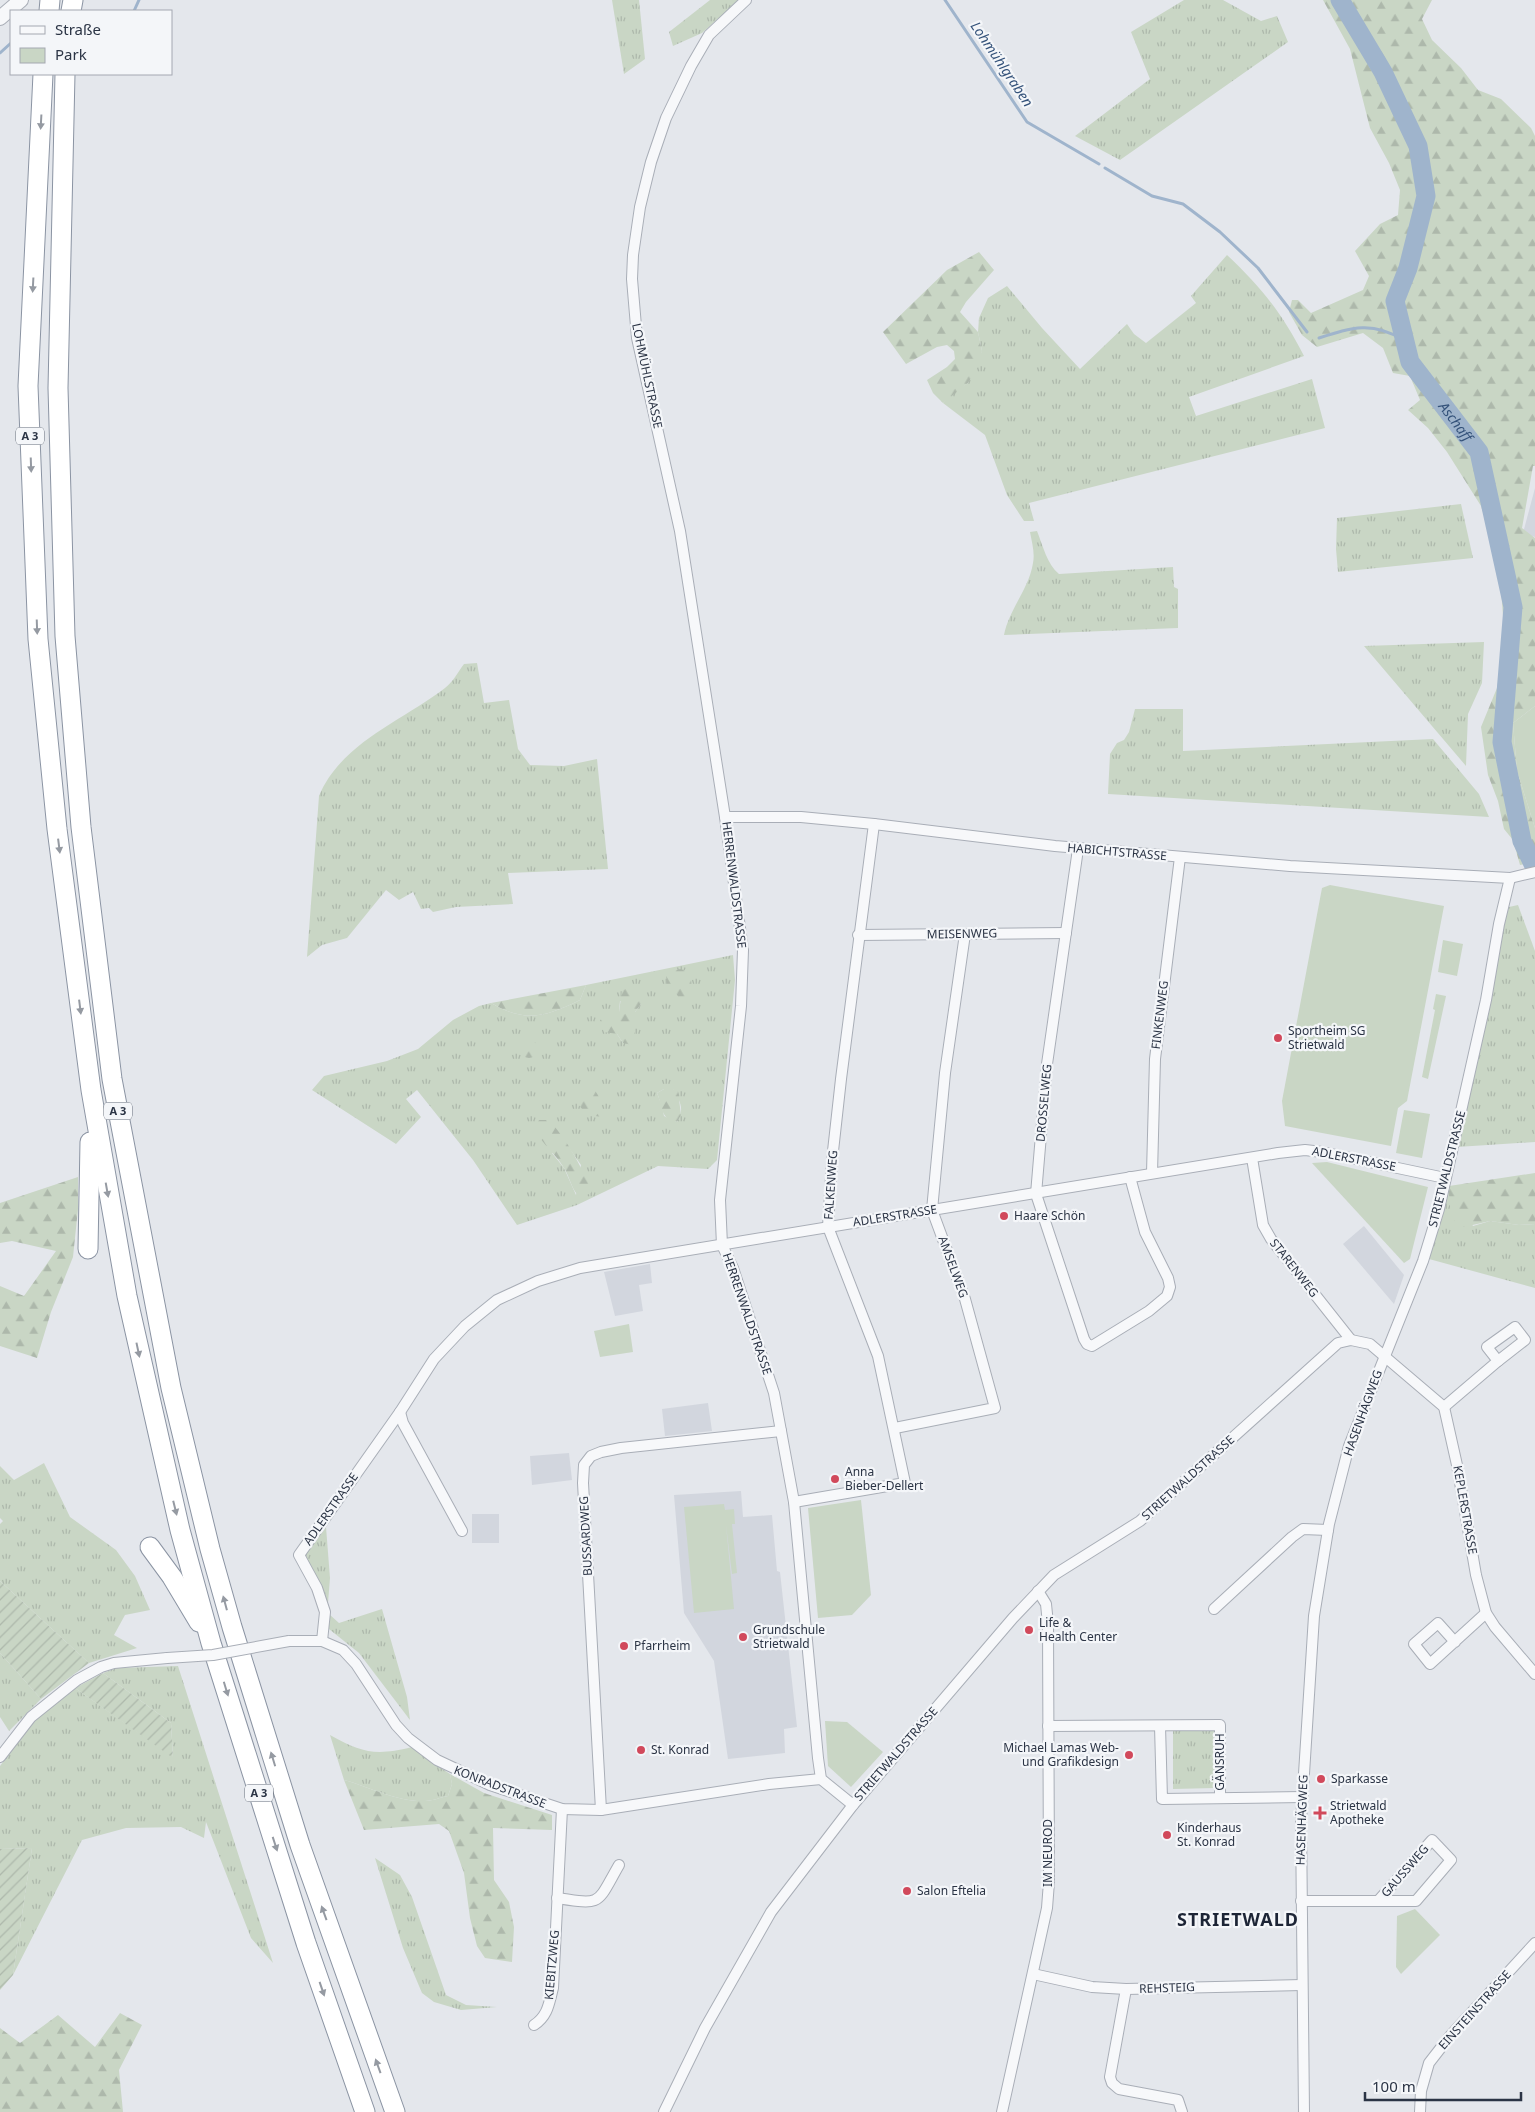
<svg xmlns="http://www.w3.org/2000/svg" width="1535" height="2112" font-family="'Noto Sans',sans-serif">
	<style>
		.built { fill: #d2d6de }
		.grass { fill: url(#grass-tufts); fill-rule: evenodd }
		.forest { fill: url(#forest-firs) }
		.park { fill: #c9d6c5 }
		.garden { fill: url(#garden-furrows) }
		.lines { fill: none; stroke-linecap: round; stroke-linejoin: round }
		.stream { stroke: #9fb4cc; stroke-width: 3 }
		.river { stroke: #9fb4cc; stroke-width: 19 }
		.minor-casing { stroke: #a9aeb7; stroke-width: 12 }
		.tertiary-casing { stroke: #a9aeb7; stroke-width: 16 }
		.motorway-casing { stroke: #8b94a3; stroke-width: 21 }
		.minor { stroke: #f7f8fa; stroke-width: 10 }
		.tertiary { stroke: #f7f8fa; stroke-width: 14 }
		.motorway { stroke: #fff; stroke-width: 19 }
		.minor-bridge-casing { stroke: #a9aeb7; stroke-width: 12; stroke-linecap: butt }
		.minor-bridge { stroke: #f7f8fa; stroke-width: 10 }
		.oneway { fill: #959aa2 }
		.poi-dot { fill: #d1495b; stroke: #f4f6f9; stroke-width: 2 }
		.labels { text-anchor: middle; stroke-width: 4.5; stroke-linejoin: round; paint-order: stroke }
		.shield { fill: #f4f6f9; stroke: #676e7b; stroke-width: 1 }
		.shield-label { font-size: 11px; font-weight: bold; fill: #2b3445 }
		.street-label { font-size: 12px; fill: #2b3445; stroke: #f4f6f9 }
		.poi-label { font-size: 12px; fill: #2b3445; stroke: #f4f6f9; text-anchor: start }
		.water-label { font-size: 14px; font-style: italic; fill: #34527a; stroke: #f4f6f9 }
		.district-label { font-size: 18px; font-weight: bold; letter-spacing: 1px; fill: #1d2536; stroke: #f4f6f9 }
	</style>
	<defs>
		<pattern id="grass-tufts" width="24" height="20" patternUnits="userSpaceOnUse" patternTransform="scale(1.25)"><rect width="24" height="20" fill="#c9d6c5"/><path d="M3 7l-1-3M5 7V3M7 7l1-3M15 17l-1-3M17 17v-4M19 17l1-3" fill="none" stroke="#adb8ab"/></pattern>
		<pattern id="forest-firs" width="22" height="20" patternUnits="userSpaceOnUse" patternTransform="scale(1.25)"><rect width="22" height="20" fill="#c9d6c5"/><path d="M5 1l3.5 6h-7zM16 11l3.5 6h-7z" fill="#adb8ab"/></pattern>
		<pattern id="garden-furrows" width="10" height="10" patternUnits="userSpaceOnUse" patternTransform="scale(1.25)"><rect width="10" height="10" fill="#c9d6c5"/><path d="M-1 1l2-2M0 10L10 0M9 11l2-2" fill="none" stroke="#adb8ab"/></pattern>
	</defs>
	<rect width="100%" height="100%" fill="#e4e7ec"/>
	<g class="built">
		<polygon points="1535,488 1535,537 1523,533"/>
		<polygon points="1364,1226 1404,1275 1394,1304 1343,1244"/>
		<polygon points="650,1264 652,1283 639,1285 643,1311 615,1316 604,1272"/>
		<polygon points="708,1403 712,1431 665,1436 662,1409"/>
		<polygon points="569,1453 572,1480 532,1485 530,1456"/>
		<polygon points="741,1491 743,1517 772,1515 777,1571 780,1572 797,1727 784,1729 785,1753 728,1759 714,1661 684,1613 674,1495"/>
		<rect x="472" y="1514" width="27" height="29"/>
	</g>
	<g class="grass">
		<polygon points="612,0 639,0 645,59 624,74"/>
		<polygon points="710,0 739,0 702,33 673,46 669,32"/>
		<polygon points="1184,0 1223,0 1261,21 1277,16 1288,42 1120,160 1075,136 1150,79 1131,32"/>
		<path d="M1227 255C1262 288 1282 313 1304 356L1189 397 1196 416 1312 379 1325 428 1029 503 1034 521H1024L1007 495 985 435 943 403 950 395 968 383 982 351 978 332 979 318 988 298 1007 286 1042 328 1080 369 1127 324 1134 334 1146 343 1196 303 1191 296Z"/>
		<polygon points="1461,504 1473,558 1338,572 1336,549 1337,518"/>
		<path d="M1037 531C1043 546 1047 564 1059 574L1173 567 1174 587 1178 589V628L1004 635C1009 609 1029 589 1033 563 1035 553 1032 543 1030 532Z"/>
		<polygon points="1484,642 1482,683 1468,714 1466,766 1364,646"/>
		<path d="M477 663 484 703 509 700 518 749 530 765 564 766 597 759 608 869 508 873 513 904 456 907 433 912 429 908 421 909 413 892 399 900 386 890 347 938 322 945 307 957 319 796C341 743 402 721 445 688 453 682 458 672 464 664Z"/>
		<polygon points="1135,709 1183,709 1183,751 1433,739 1479,794 1489,817 1108,794 1110,754 1117,743 1124,740 1129,732"/>
		<polygon points="1518,905 1535,951 1535,1142 1457,1147 1503,927 1509,907"/>
		<path d="M733 955 735 980 717 1160 708 1169 658 1166 577 1205 517 1225 473 1160 417 1090 406 1099 421 1117 396 1144 312 1090 324 1076 387 1061 418 1049 453 1020 479 1006 491 1003C526 1023 545 1017 580 1000L586 985ZM620 1001 641 1004 635 1012V1024L623 1043 617 1034ZM664 1089H673C680 1101 685 1109 677 1122L664 1116 662 1106 657 1093ZM569 1148 581 1165 576 1195 564 1168 552 1153Z"/>
		<polygon points="1449,1186 1473,1226 1490,1221 1519,1225 1535,1224 1535,1288 1429,1259"/>
		<polygon points="44,1463 70,1517 116,1550 135,1576 150,1610 125,1615 114,1635 137,1648 89,1663 0,1581 0,1524 3,1521 0,1518 0,1466 14,1480"/>
		<polygon points="326,1527 330,1578 328,1603 308,1564 306,1554"/>
		<polygon points="382,1609 407,1697 410,1720 359,1653 329,1629 329,1614 339,1623"/>
		<polygon points="0,1653 41,1699 9,1731 0,1717"/>
		<polygon points="178,1666 273,1963 251,1938 206,1822 204,1838 181,1827 126,1828 82,1840 13,1975 32,1848 0,1849 0,1766 35,1720 75,1688 173,1757 171,1723 103,1673 117,1668"/>
		<polygon points="1215,1730 1215,1788 1173,1789 1173,1731"/>
		<path d="M330 1735C362 1753 376 1756 412 1747L423 1756 450 1774 452 1784 448 1796C441 1797 433 1801 425 1801 397 1802 370 1787 344 1780Z"/>
		<polygon points="375,1858 400,1875 412,1897 446,1995 466,2005 497,2007 461,2010 434,2002 422,1993 403,1948"/>
	</g>
	<g class="forest">
		<polygon points="1323,0 1432,0 1422,19 1432,40 1461,68 1478,90 1501,99 1531,128 1535,136 1535,466 1533,466 1522,528 1535,538 1535,706 1513,723 1517,771 1535,828 1535,862 1520,865 1513,840 1504,829 1498,801 1488,775 1481,727 1497,688 1505,642 1499,564 1481,506 1447,452 1428,428 1408,410 1420,400 1410,376 1393,373 1383,348 1363,333 1317,347 1302,335 1289,312 1292,300 1298,300 1311,313 1363,290 1369,276 1355,251 1380,224 1398,215 1400,190 1389,163 1370,128 1350,49"/>
		<polygon points="979,252 994,270 966,302 960,312 978,332 982,351 979,365 968,383 943,403 933,393 927,380 947,367 955,359 954,351 947,345 937,347 906,364 883,332 947,270"/>
		<path d="M680 969 688 971C692 981 693 986 689 997H679L667 984 666 974Z"/>
		<path d="M586 985 580 1000C545 1017 526 1023 491 1003Z"/>
		<polygon points="638,986 643,995 641,1004 635,1012 635,1038 632,1045 623,1043 617,1034 604,1032 600,1020 619,1012 622,990"/>
		<circle cx="529" cy="1049" r="9"/>
		<path d="M585 1084C599 1089 602 1103 603 1117L587 1115 578 1104 574 1089Z"/>
		<path d="M664 1089H673L678 1091 681 1115 677 1122C660 1119 663 1107 657 1093Z"/>
		<path d="M539 1120C539 1120 546 1120 546 1120 560 1125 588 1178 592 1192L582 1198C572 1193 570 1177 564 1168 555 1153 541 1143 533 1127Z"/>
		<polygon points="1535,1173 1535,1224 1519,1225 1490,1221 1464,1227 1455,1222 1449,1203 1449,1186"/>
		<polygon points="78,1177 78,1209 73,1257 51,1312 37,1358 0,1346 0,1286 24,1296 56,1251 12,1241 0,1243 0,1203"/>
		<path d="M450 1774 484 1793 552 1815V1830L493 1828 494 1880 509 1902 514 1927 512 1962 485 1958 477 1946 470 1918 464 1873 449 1831 439 1824 364 1830 344 1780C370 1787 397 1802 425 1801 433 1801 441 1797 448 1796L452 1784Z"/>
		<polygon points="120,2013 142,2025 119,2070 123,2112 0,2112 0,2028 20,2043 58,2015 95,2047"/>
	</g>
	<g class="park">
		<polygon points="1535,706 1535,828 1517,771 1513,723"/>
		<polygon points="1330,885 1444,906 1407,1101 1398,1108 1391,1146 1285,1126 1282,1101 1322,888"/>
		<polygon points="1443,940 1463,944 1457,976 1438,972"/>
		<polygon points="1436,994 1446,996 1428,1079 1422,1077 1435,1010 1433,1009"/>
		<polygon points="1404,1110 1430,1114 1422,1158 1396,1153"/>
		<polygon points="1327,1162 1428,1187 1410,1259 1404,1263 1312,1163"/>
		<polygon points="629,1324 633,1352 600,1357 594,1331"/>
		<polygon points="861,1500 871,1595 852,1615 818,1618 808,1508"/>
		<polygon points="724,1504 725,1510 734,1509 735,1524 732,1524 737,1573 732,1574 726,1525 734,1609 694,1613 684,1507"/>
		<polygon points="825,1721 847,1722 883,1752 851,1787 828,1766"/>
		<polygon points="1415,1909 1440,1935 1401,1974 1396,1967 1397,1916"/>
	</g>
	<g class="garden">
		<polygon points="0,1581 89,1663 41,1699 0,1653"/>
		<polygon points="103,1673 171,1723 173,1758 75,1688"/>
		<polygon points="32,1848 13,1975 0,1990 0,1849"/>
	</g>
	<g class="lines">
		<g class="stream">
			<polyline points="945,0 1027,122 1099,164"/>
			<polyline points="134,11 139,0"/>
			<polyline points="0,53 11,43"/>
			<polyline points="1105,168 1152,196 1183,204 1220,232 1258,268 1307,332"/>
			<path d="M1319 338C1353 327 1372 321 1404 340"/>
		</g>
		<path class="river" id="s1" d="M1340 0 1383 72 1418 146 1426 196 1408 268 1395 301 1410 362 1479 452 1513 607 1502 742 1522 841 1535 868"/>
		<defs>
			<g id="minor">
				<polyline points="746,0 709,35 691,66 666,118 651,162 640,207 633,255 632,279 637,338 680,531 725,817 743,950 741,1006 720,1200 722,1245 733,1268 774,1393 781,1431 794,1502 818,1758 821,1779 853,1805"/>
				<polyline points="725,817 801,817 874,824 1055,846 1290,866 1510,878 1535,872"/>
				<polyline points="1078,849 1047,1064 1036,1194 1084,1339 1087,1344 1092,1346 1149,1311 1167,1296 1170,1287 1168,1278 1145,1232 1130,1177"/>
				<polyline points="858,935 1066,933"/>
				<polyline points="1252,1158 1263,1225 1271,1239 1351,1340"/>
				<polyline points="1152,1173 1155,1059 1180,857"/>
				<polygon points="1515,1327 1525,1340 1498,1361 1487,1347"/>
				<polyline points="1444,1407 1498,1361"/>
				<polyline points="400,1412 403,1423 462,1531"/>
				<polyline points="895,1428 995,1408 965,1299 932,1210 945,1073 965,934"/>
				<polyline points="794,1502 905,1483 878,1356 828,1227 832,1160 841,1079 874,824"/>
				<polyline points="1214,1609 1292,1537 1303,1529 1328,1530"/>
				<polyline points="289,1641 322,1641 343,1650 356,1664 396,1725 408,1738 437,1760 490,1785 562,1809 601,1810 769,1784 821,1779"/>
				<polyline points="322,1641 325,1612 317,1588 299,1555 400,1412 434,1359 465,1326 497,1300 538,1281 580,1268 1278,1153 1305,1150 1322,1152 1445,1178"/>
				<polyline points="1455,1642 1438,1623 1414,1644 1430,1664 1486,1613"/>
				<polyline points="1048,1726 1220,1725 1220,1798"/>
				<polyline points="1160,1726 1162,1799 1302,1797"/>
				<polyline points="0,1757 31,1717 77,1680 101,1667 114,1663 167,1658"/>
				<polyline points="601,1810 583,1483 584,1465 591,1456 601,1452 621,1448 781,1431"/>
				<path d="M557 1898C603 1905 596 1905 619 1865"/>
				<polyline points="1301,1901 1416,1901 1451,1860 1432,1840 1378,1901"/>
				<polyline points="1033,1974 1092,1987 1126,1989 1302,1985"/>
				<polyline points="1126,1989 1110,2077 1112,2083 1119,2089 1178,2100 1182,2112"/>
				<path d="M534 2025C548 2016 549 2003 553 1988L562 1809"/>
				<polyline points="664,2112 705,2028 771,1912 853,1805 1013,1618 1054,1575 1140,1521 1338,1343 1351,1340 1370,1344 1444,1407 1457,1465 1476,1575 1486,1613 1495,1627 1535,1674"/>
				<polyline points="1002,2112 1047,1908 1049,1882 1048,1624 1046,1604 1038,1591"/>
				<polyline points="1304,2112 1301,1821 1314,1616 1329,1524 1349,1446 1423,1261 1439,1209 1486,1000 1499,924 1510,878"/>
				<polyline points="1420,2112 1421,2091 1429,2063 1450,2036 1535,1943"/>
			</g>
			<polyline id="tertiary" points="0,18 21,0"/>
			<g id="motorway">
				<polyline points="49,11 50,0"/>
				<polyline points="71,11 73,0"/>
				<polyline points="43,74 28,386 38,639 57,829 91,1090 127,1296 180,1530 211,1643 306,1943 365,2112"/>
				<polyline points="65,74 58,388 65,636 81,827 112,1079 171,1388 210,1549 232,1627 300,1845 395,2112"/>
				<polyline points="88,1249 90,1142"/>
				<polyline points="150,1547 172,1577 199,1622"/>
			</g>
		</defs>
		<use href="#minor" class="minor-casing"/>
		<use href="#tertiary" class="tertiary-casing"/>
		<use href="#motorway" class="motorway-casing"/>
		<use href="#minor" class="minor"/>
		<use href="#tertiary" class="tertiary"/>
		<use href="#motorway" class="motorway"/>
		<defs>
			<polyline id="minor-bridge" points="167,1658 213,1655 289,1641"/>
		</defs>
		<use href="#minor-bridge" class="minor-bridge-casing"/>
		<use href="#minor-bridge" class="minor-bridge"/>
	</g>
	<defs><path id="oneway-solid" d="M-6-.8H1V-3.2L6.5 0L1 3.2V.8H-6Z" transform="scale(1.25)"/></defs>
	<g class="oneway">
		<use href="#oneway-solid" transform="translate(41 122) rotate(93)"/>
		<use href="#oneway-solid" transform="translate(33 285) rotate(93)"/>
		<use href="#oneway-solid" transform="translate(31 465) rotate(88)"/>
		<use href="#oneway-solid" transform="translate(37 627) rotate(88)"/>
		<use href="#oneway-solid" transform="translate(59 846) rotate(83)"/>
		<use href="#oneway-solid" transform="translate(80 1007) rotate(83)"/>
		<use href="#oneway-solid" transform="translate(107 1190) rotate(80)"/>
		<use href="#oneway-solid" transform="translate(138 1350) rotate(78)"/>
		<use href="#oneway-solid" transform="translate(175 1508) rotate(76)"/>
		<use href="#oneway-solid" transform="translate(225 1603) rotate(-105)"/>
		<use href="#oneway-solid" transform="translate(226 1689) rotate(73)"/>
		<use href="#oneway-solid" transform="translate(273 1759) rotate(-107)"/>
		<use href="#oneway-solid" transform="translate(275 1844) rotate(72)"/>
		<use href="#oneway-solid" transform="translate(324 1913) rotate(-110)"/>
		<use href="#oneway-solid" transform="translate(322 1989) rotate(71)"/>
		<use href="#oneway-solid" transform="translate(378 2066) rotate(-110)"/>
	</g>
	<g class="poi-dot">
		<circle cx="1278" cy="1038" r="5"/>
		<circle cx="1004" cy="1216" r="5"/>
		<circle cx="835" cy="1479" r="5"/>
		<circle cx="1029" cy="1630" r="5"/>
		<circle cx="743" cy="1637" r="5"/>
		<circle cx="624" cy="1646" r="5"/>
		<circle cx="641" cy="1750" r="5"/>
		<circle cx="1129" cy="1755" r="5"/>
		<circle cx="1321" cy="1779" r="5"/>
		<path d="M1317.5 1805.5h5v5h5v5h-5v5h-5v-5h-5v-5h5z"/>
		<circle cx="1167" cy="1835" r="5"/>
		<circle cx="907" cy="1891" r="5"/>
	</g>
	<g class="labels">
		<g class="shield">
			<rect x="16" y="427.5" width="28" height="17" rx="4"/>
			<rect x="104" y="1102.5" width="28" height="17" rx="4"/>
			<rect x="245" y="1784.5" width="28" height="17" rx="4"/>
		</g>
		<g class="shield-label">
			<text x="30" y="440">A 3</text>
			<text x="118" y="1115">A 3</text>
			<text x="259" y="1797">A 3</text>
		</g>
		<g class="street-label">
			<text transform="translate(647 376) rotate(78)" y="4">LOHMÜHLSTRASSE</text>
			<text transform="translate(1117 852) rotate(5)" y="4">HABICHTSTRASSE</text>
			<text transform="translate(734 885) rotate(83)" y="4">HERRENWALDSTRASSE</text>
			<text transform="translate(962 934) rotate(-1)" y="4">MEISENWEG</text>
			<text transform="translate(1160 1015) rotate(-83)" y="4">FINKENWEG</text>
			<text transform="translate(1044 1103) rotate(-85)" y="4">DROSSELWEG</text>
			<text transform="translate(1354 1159) rotate(11)" y="4">ADLERSTRASSE</text>
			<text transform="translate(1447 1169) rotate(-76)" y="4">STRIETWALDSTRASSE</text>
			<text transform="translate(831 1185) rotate(-86)" y="4">FALKENWEG</text>
			<text transform="translate(895 1216) rotate(-9)" y="4">ADLERSTRASSE</text>
			<text transform="translate(953 1267) rotate(70)" y="4">AMSELWEG</text>
			<text transform="translate(1294 1268) rotate(52)" y="4">STARENWEG</text>
			<text transform="translate(747 1314) rotate(71)" y="4">HERRENWALDSTRASSE</text>
			<text transform="translate(1363 1413) rotate(-70)" y="4">HASENHÄGWEG</text>
			<text transform="translate(1188 1478) rotate(-42)" y="4">STRIETWALDSTRASSE</text>
			<text transform="translate(331 1509) rotate(-55)" y="4">ADLERSTRASSE</text>
			<text transform="translate(1465 1510) rotate(80)" y="4">KEPLERSTRASSE</text>
			<text transform="translate(586 1536) rotate(-93)" y="4">BUSSARDWEG</text>
			<text transform="translate(896 1754) rotate(-49)" y="4">STRIETWALDSTRASSE</text>
			<text transform="translate(1220 1762) rotate(-90)" y="4">GÄNSRUH</text>
			<text transform="translate(500 1787) rotate(21)" y="4">KONRADSTRASSE</text>
			<text transform="translate(1302 1820) rotate(-88)" y="4">HASENHÄGWEG</text>
			<text transform="translate(1048 1853) rotate(-90)" y="4">IM NEUROD</text>
			<text transform="translate(1405 1871) rotate(-49)" y="4">GAUSSWEG</text>
			<text transform="translate(552 1965) rotate(-85)" y="4">KIEBITZWEG</text>
			<text transform="translate(1167 1988) rotate(-2)" y="4">REHSTEIG</text>
			<text transform="translate(1475 2010) rotate(-48)" y="4">EINSTEINSTRASSE</text>
		</g>
		<g class="poi-label">
			<text x="1288" y="1035">Sportheim SG<tspan x="1288" dy="14">Strietwald</tspan></text>
			<text x="1014" y="1220">Haare Schön</text>
			<text x="845" y="1476">Anna<tspan x="845" dy="14">Bieber-Dellert</tspan></text>
			<text x="1039" y="1627">Life &amp;<tspan x="1039" dy="14">Health Center</tspan></text>
			<text x="753" y="1634">Grundschule<tspan x="753" dy="14">Strietwald</tspan></text>
			<text x="634" y="1650">Pfarrheim</text>
			<text x="1119" y="1752" text-anchor="end">Michael Lamas Web-<tspan x="1119" dy="14">und Grafikdesign</tspan></text>
			<text x="651" y="1754">St. Konrad</text>
			<text x="1331" y="1783">Sparkasse</text>
			<text x="1330" y="1810">Strietwald<tspan x="1330" dy="14">Apotheke</tspan></text>
			<text x="1177" y="1832">Kinderhaus<tspan x="1177" dy="14">St. Konrad</tspan></text>
			<text x="917" y="1895">Salon Eftelia</text>
		</g>
		<g class="water-label">
			<text transform="translate(1002 64) rotate(56)" y="5">Lohmühlgraben</text>
			<text dy="5" stroke="none"><textPath href="#s1" startOffset="464">Aschaff</textPath></text>
		</g>
		<g class="district-label">
			<text x="1238" y="1926">STRIETWALD</text>
		</g>
	</g>
	<rect x="10" y="10" width="162" height="65" fill="#f4f6f9" stroke="#a4a8b1"/>
	<rect x="20" y="26" width="25" height="8" fill="#f7f8fa" stroke="#a4a8b1"/>
	<text x="55" y="35" font-size="15" fill="#2b3445">Straße</text>
	<rect x="20" y="48" width="25" height="15" fill="#c9d6c5" stroke="#a4a8b1"/>
	<text x="55" y="60" font-size="15" fill="#2b3445">Park</text>
	<path d="M1365 2092v8h156v-8" fill="none" stroke="#2b3445" stroke-width="2.5"/>
	<text x="1372" y="2092" font-size="15" fill="#2b3445" stroke="#f4f6f9" stroke-width="4" paint-order="stroke">100 m</text>
</svg>
